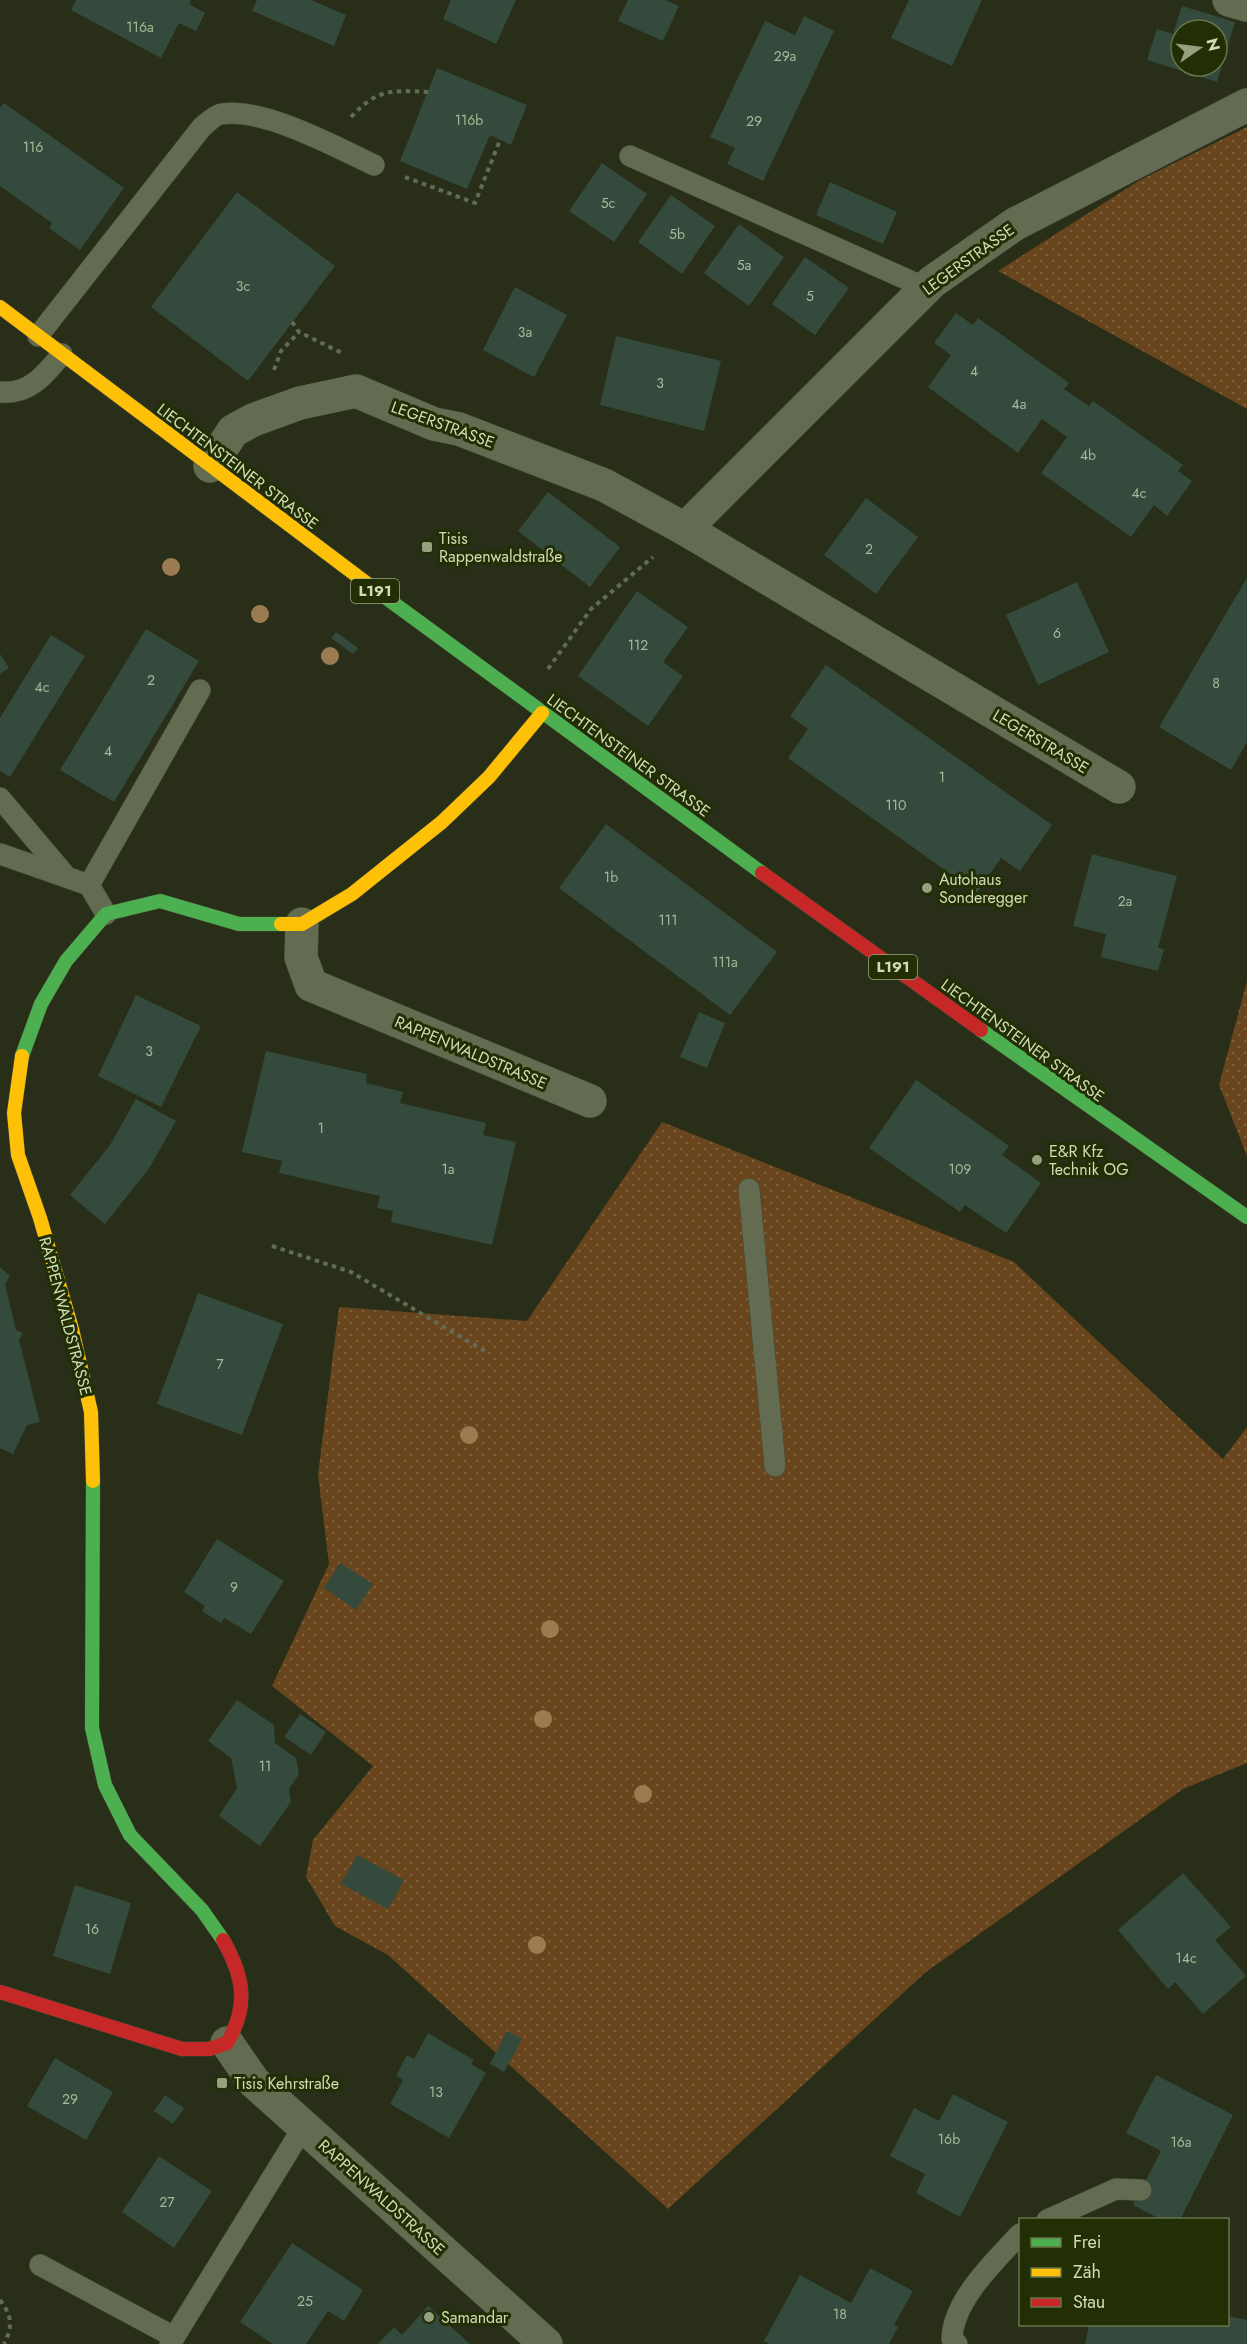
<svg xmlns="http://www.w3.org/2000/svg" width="1247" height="2344" font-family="Jost,sans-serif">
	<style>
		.grass { fill: url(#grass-dots) }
		.building { fill: #344a3c; fill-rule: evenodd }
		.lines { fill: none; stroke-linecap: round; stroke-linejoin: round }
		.lane-casing { stroke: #444a36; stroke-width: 22 }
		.street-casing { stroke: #444a36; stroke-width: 34 }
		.fast-casing { stroke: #444a36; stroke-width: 15 }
		.slow-casing { stroke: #444a36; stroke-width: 15 }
		.jam-casing { stroke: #444a36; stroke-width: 15 }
		.path { stroke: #646b54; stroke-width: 4; stroke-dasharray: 4.5 4.5; stroke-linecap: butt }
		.lane { stroke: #636b50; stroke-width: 21 }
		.street { stroke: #636b50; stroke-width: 33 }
		.fast { stroke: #4caf50; stroke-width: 14 }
		.slow { stroke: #ffc107; stroke-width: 14 }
		.jam { stroke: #c62828; stroke-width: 14 }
		.tree { fill: #9b7c52 }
		.poi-dot { fill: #95a07f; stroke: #222e03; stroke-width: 2 }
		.labels { text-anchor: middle; stroke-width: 6; stroke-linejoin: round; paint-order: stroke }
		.number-label { font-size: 14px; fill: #a8b898 }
		.shield { fill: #222e03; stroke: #9ba880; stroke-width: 1.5 }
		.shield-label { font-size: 15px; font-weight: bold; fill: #cfddb6 }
		.street-label { font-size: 16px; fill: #cfddb6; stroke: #222e03 }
		.poi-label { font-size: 16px; fill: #cfddb6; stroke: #222e03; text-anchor: start }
	</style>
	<defs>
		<pattern id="grass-dots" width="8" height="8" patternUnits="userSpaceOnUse" patternTransform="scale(1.5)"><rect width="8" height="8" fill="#69451d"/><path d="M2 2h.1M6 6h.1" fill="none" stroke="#7d5f3c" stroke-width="1.8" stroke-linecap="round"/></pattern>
	</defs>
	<rect width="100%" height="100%" fill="#282e18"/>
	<g class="grass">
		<polygon points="1247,127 1247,409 998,271 1140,180"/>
		<polygon points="1247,981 1247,1156 1219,1085"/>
		<polygon points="662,1122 1014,1262 1223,1459 1247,1427 1247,1763 1183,1789 926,1972 668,2209 388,1955 335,1926 306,1877 313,1840 373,1766 272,1686 329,1564 318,1475 339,1307 527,1321"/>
	</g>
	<g class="building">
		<polygon points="76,0 191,0 189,4 205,13 196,31 179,23 161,58 71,10"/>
		<polygon points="257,0 311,0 346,15 334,46 252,11"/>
		<polygon points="451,0 516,0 496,44 443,19"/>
		<polygon points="628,0 665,0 679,6 663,41 618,21"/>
		<polygon points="909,0 982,0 952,66 891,38"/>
		<path d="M1182 6 1235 22 1217 82 1147 60 1157 29 1173 34ZM1181 30H1217V66H1181Z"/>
		<polygon points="804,16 834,31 763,181 727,164 735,148 710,137 765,21 795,35"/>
		<polygon points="437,68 527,105 511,145 490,135 467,189 400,161"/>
		<polygon points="4,103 124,188 80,250 49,228 52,223 0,186 0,108"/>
		<polygon points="602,163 647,194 614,242 569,211"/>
		<polygon points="830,182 897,212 883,244 816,215"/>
		<polygon points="237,192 335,266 248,381 151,307"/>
		<polygon points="671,195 715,226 682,274 638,242"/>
		<polygon points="739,224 784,257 749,306 704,273"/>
		<polygon points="805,257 849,288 815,335 772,304"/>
		<polygon points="515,287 567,315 534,377 483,350"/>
		<polygon points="956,313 973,325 978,318 1069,383 1064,389 1089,406 1093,401 1183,465 1178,471 1192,481 1167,516 1154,505 1131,537 1041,473 1067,437 1042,419 1018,453 928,387 951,355 934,343"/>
		<polygon points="616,336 721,361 704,431 600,405"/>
		<polygon points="548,492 620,547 590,587 518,531"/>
		<polygon points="866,498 918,537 876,594 824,555"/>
		<polygon points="1247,578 1247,742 1231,770 1159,727"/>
		<polygon points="1077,582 1109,652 1038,685 1006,615"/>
		<polygon points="637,591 688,627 663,662 683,676 648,726 578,676"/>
		<polygon points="146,629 199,661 114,802 60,770"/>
		<polygon points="336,632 358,648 353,654 331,638"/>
		<polygon points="51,635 85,656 10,777 0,771 0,718"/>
		<polygon points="0,654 9,668 0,674"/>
		<polygon points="826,665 1052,825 1020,871 1001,858 977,893 788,758 808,729 790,716"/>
		<polygon points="606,824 777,952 730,1015 559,888"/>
		<polygon points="1092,854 1177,876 1158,948 1164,949 1158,971 1101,957 1106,934 1073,926"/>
		<polygon points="136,995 201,1026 161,1107 98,1076"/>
		<polygon points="699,1012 725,1023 707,1068 680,1057"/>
		<polygon points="266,1051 367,1074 366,1083 403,1092 400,1103 486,1123 483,1135 516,1142 492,1245 391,1222 393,1211 377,1208 380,1196 279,1173 282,1161 242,1152"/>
		<polygon points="916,1080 1009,1146 1002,1155 1041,1183 1006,1233 965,1205 960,1212 869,1148"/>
		<polygon points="136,1099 176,1121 150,1167 105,1224 70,1195 110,1145"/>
		<polygon points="0,1267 10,1276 5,1284 16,1330 23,1333 19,1340 40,1422 27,1425 13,1454 0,1448"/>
		<polygon points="198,1293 283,1324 242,1435 157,1404"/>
		<polygon points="217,1539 284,1581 251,1634 224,1618 221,1623 202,1611 205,1606 184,1592"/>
		<polygon points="340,1563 373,1584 356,1610 324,1588"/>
		<polygon points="237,1700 274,1725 275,1743 296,1758 299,1774 289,1789 291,1802 260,1846 219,1816 237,1788 231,1758 208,1741"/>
		<polygon points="300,1714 326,1732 311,1755 284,1737"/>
		<polygon points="357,1855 404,1880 388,1909 341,1884"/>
		<polygon points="1183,1873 1231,1927 1215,1940 1246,1976 1203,2014 1175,1982 1168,1989 1118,1930"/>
		<polygon points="75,1885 131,1903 110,1974 53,1956"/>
		<polygon points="507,2031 522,2039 504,2072 490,2064"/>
		<polygon points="428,2033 474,2060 471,2064 486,2073 449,2138 390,2104 403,2080 396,2076 407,2055 414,2059"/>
		<polygon points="55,2058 113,2092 86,2140 27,2106"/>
		<polygon points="1156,2075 1233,2115 1180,2220 1162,2220 1133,2205 1161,2151 1126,2133"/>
		<polygon points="953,2094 1008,2122 960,2217 916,2193 925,2174 890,2156 914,2108 939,2121"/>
		<polygon points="165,2095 184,2108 173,2124 154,2111"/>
		<polygon points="159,2156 212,2191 174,2248 122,2212"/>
		<polygon points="292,2243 363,2290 344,2321 328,2311 306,2344 273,2344 240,2322"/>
		<polygon points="870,2268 913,2291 894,2325 898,2327 889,2344 769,2344 764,2341 800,2275 851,2303"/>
		<polygon points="428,2306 470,2344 378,2344 394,2327 402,2335"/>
		<polygon points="1228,2316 1247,2320 1247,2344 1085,2344 1089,2325 1227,2325"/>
	</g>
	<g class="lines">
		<defs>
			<g id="lane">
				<polyline points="630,156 926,288"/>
				<path d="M38 336 202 127C207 123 215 115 221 114 263 107 336 147 374 165"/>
				<path d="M0 392C29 395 45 375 62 354"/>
				<polyline points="0,798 65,875"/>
				<polyline points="0,854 89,885 106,914"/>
				<polyline points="89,885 200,690"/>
				<polyline points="749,1189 775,1466"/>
				<polyline points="1047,2220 1116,2189 1141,2190"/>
				<polyline points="40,2265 174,2337"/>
				<polyline points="170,2344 304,2126"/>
				<path d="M957 2344 952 2339C953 2300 995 2261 1020 2234"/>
			</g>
			<g id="street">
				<polyline points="1229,0 1247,5"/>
				<polyline points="210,466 233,431 253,420 300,403 356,391 434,424 459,429 604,485 685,529 932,282 1015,224 1247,105"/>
				<polyline points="685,529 1119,787"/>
				<polyline points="302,924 301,957 311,985 590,1101"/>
				<polyline points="227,2043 254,2082 546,2344"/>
			</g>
			<g id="fast">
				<polyline points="381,594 762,873"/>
				<polyline points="981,1030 1247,1217"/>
				<polyline points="22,1056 41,1004 66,961 106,914 160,901 239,924 281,924"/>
				<polyline points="93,1481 92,1728 105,1785 130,1835 202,1910 223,1940"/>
			</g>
			<g id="slow">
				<polyline points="0,307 381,594"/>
				<polyline points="281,924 302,924 352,894 442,822 489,777 542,713"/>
				<polyline points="22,1056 14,1113 18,1155 40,1218 72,1329 91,1412 93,1481"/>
			</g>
			<g id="jam">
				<polyline points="762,873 981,1030"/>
				<path d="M0 1992 182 2049H209L227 2043C249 2006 244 1977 223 1940"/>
			</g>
		</defs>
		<use href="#lane" class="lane-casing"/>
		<use href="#street" class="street-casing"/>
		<use href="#fast" class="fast-casing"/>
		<use href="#slow" class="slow-casing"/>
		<use href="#jam" class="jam-casing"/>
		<g class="path">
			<path d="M351 117C377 89 391 90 428 92"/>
			<polyline points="405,177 475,203 500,140"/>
			<polyline points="292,322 299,332 342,353"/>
			<polyline points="274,370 281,351 299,332"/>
			<polyline points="548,669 591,609 653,557"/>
			<polyline points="272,1246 351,1272 488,1353"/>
			<path d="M0 2300C12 2316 13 2326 4 2344"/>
		</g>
		<use href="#lane" class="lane"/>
		<use href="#street" class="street"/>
		<use href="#fast" class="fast"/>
		<use href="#slow" class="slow"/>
		<use href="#jam" class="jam"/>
	</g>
	<g class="tree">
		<circle cx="171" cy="567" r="9"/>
		<circle cx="260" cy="614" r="9"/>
		<circle cx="330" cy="656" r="9"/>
		<circle cx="469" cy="1435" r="9"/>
		<circle cx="550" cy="1629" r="9"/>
		<circle cx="543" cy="1719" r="9"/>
		<circle cx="643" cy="1794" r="9"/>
		<circle cx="537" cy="1945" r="9"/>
	</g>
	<g class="poi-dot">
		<rect x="421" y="541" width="12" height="12" rx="3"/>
		<circle cx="927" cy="888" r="6"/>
		<circle cx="1037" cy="1160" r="6"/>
		<rect x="216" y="2077" width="12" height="12" rx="3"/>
		<circle cx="429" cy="2317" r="6"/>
	</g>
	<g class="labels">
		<g class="number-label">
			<text x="140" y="32">116a</text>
			<text x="785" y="61">29a</text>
			<text x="469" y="125">116b</text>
			<text x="754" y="126">29</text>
			<text x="33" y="152">116</text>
			<text x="608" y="208">5c</text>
			<text x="677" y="239">5b</text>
			<text x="744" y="270">5a</text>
			<text x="243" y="291">3c</text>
			<text x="810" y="301">5</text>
			<text x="525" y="337">3a</text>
			<text x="974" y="376">4</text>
			<text x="660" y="388">3</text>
			<text x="1019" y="409">4a</text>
			<text x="1088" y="460">4b</text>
			<text x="1139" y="498">4c</text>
			<text x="869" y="554">2</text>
			<text x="1057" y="638">6</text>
			<text x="638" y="650">112</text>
			<text x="151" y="685">2</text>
			<text x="1216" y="688">8</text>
			<text x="42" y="692">4c</text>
			<text x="108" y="756">4</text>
			<text x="942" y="782">1</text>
			<text x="896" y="810">110</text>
			<text x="611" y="882">1b</text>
			<text x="1125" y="906">2a</text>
			<text x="668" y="925">111</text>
			<text x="725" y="967">111a</text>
			<text x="149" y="1056">3</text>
			<text x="321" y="1133">1</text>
			<text x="448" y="1174">1a</text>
			<text x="960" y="1174">109</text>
			<text x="220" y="1369">7</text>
			<text x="234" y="1592">9</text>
			<text x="265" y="1771">11</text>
			<text x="92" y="1934">16</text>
			<text x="1186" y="1963">14c</text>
			<text x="436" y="2097">13</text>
			<text x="70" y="2104">29</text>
			<text x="949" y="2144">16b</text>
			<text x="1181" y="2147">16a</text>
			<text x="167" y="2207">27</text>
			<text x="305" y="2306">25</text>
			<text x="840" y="2319">18</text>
		</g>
		<g class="shield">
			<rect x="351" y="579" width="48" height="24" rx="4.5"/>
			<rect x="869" y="955" width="48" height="24" rx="4.5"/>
		</g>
		<g class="shield-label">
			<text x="375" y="596">L191</text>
			<text x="893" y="972">L191</text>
		</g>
		<g class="street-label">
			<text transform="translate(968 259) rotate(-36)" y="6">LEGERSTRASSE</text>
			<text transform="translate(443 424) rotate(20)" y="6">LEGERSTRASSE</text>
			<text transform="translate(238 466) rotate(37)" y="6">LIECHTENSTEINER STRASSE</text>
			<text transform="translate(1041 741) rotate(31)" y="6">LEGERSTRASSE</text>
			<text transform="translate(629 755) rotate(36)" y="6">LIECHTENSTEINER STRASSE</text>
			<text transform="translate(1023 1040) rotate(36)" y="6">LIECHTENSTEINER STRASSE</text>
			<text transform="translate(471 1052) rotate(23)" y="6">RAPPENWALDSTRASSE</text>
			<text transform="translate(66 1316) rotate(75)" y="6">RAPPENWALDSTRASSE</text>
			<text transform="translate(382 2197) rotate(42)" y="6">RAPPENWALDSTRASSE</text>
		</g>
		<g class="poi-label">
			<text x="439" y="544">Tisis<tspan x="439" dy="18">Rappenwaldstraße</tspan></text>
			<text x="939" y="885">Autohaus<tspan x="939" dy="18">Sonderegger</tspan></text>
			<text x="1049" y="1157">E&amp;R Kfz<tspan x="1049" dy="18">Technik OG</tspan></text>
			<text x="234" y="2089">Tisis Kehrstraße</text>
			<text x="441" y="2323">Samandar</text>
		</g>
	</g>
	<rect x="1019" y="2218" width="210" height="108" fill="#222e03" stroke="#67744b" stroke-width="1.5"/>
	<rect x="1031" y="2238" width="30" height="9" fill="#4caf50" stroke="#67744b" stroke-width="1.5"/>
	<text x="1073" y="2248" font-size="18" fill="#cfddb6">Frei</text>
	<rect x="1031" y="2268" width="30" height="9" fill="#ffc107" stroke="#67744b" stroke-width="1.5"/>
	<text x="1073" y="2278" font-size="18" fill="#cfddb6">Zäh</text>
	<rect x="1031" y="2298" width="30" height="9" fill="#c62828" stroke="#67744b" stroke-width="1.5"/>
	<text x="1073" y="2308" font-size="18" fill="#cfddb6">Stau</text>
	<g transform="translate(1199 48) rotate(76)"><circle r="28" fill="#222e03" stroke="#67744b" stroke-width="1.5"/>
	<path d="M0-4.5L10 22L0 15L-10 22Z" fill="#95a07f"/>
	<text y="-9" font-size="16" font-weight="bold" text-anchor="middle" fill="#cfddb6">N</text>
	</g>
</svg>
